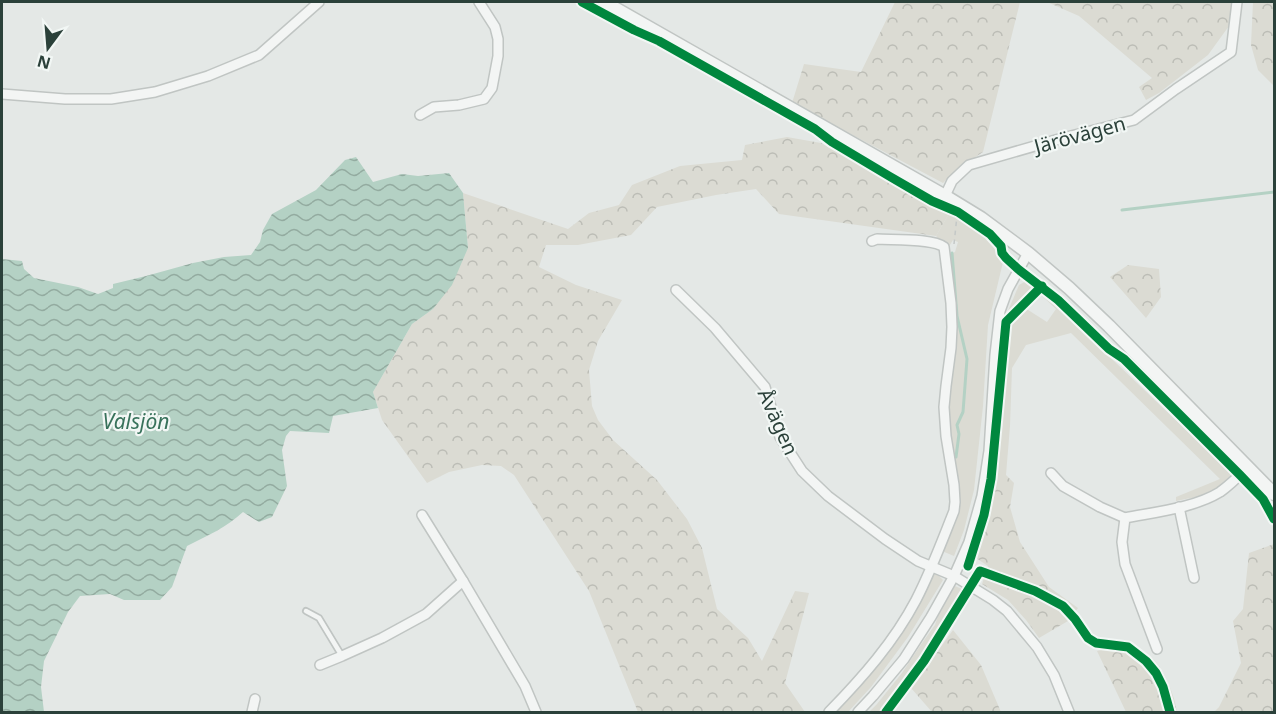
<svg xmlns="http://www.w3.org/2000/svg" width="1276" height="714" font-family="'Noto Sans',sans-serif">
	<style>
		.grass { fill: #dbdbd3 }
		.forest { fill: url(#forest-crowns) }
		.water { fill: url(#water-waves) }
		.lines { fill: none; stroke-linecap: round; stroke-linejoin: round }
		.stream { stroke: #b4d1c4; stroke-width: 3 }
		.service-casing { stroke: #c0c5c3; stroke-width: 8 }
		.minor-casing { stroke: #c0c5c3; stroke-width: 12 }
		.tertiary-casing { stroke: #c0c5c3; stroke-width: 15 }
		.path { stroke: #c4c8c7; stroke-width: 1.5; stroke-dasharray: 4.5 4.5; stroke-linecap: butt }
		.service { stroke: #f3f5f4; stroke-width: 4.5 }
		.minor { stroke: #f3f5f4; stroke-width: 9 }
		.tertiary { stroke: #f3f5f4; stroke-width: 12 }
		.cycleway-casing { stroke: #f2f7f5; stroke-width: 13 }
		.cycleway { stroke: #00873e; stroke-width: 9 }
		.labels { text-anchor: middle; stroke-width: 4.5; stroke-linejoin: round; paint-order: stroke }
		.street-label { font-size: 20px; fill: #2b413a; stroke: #f2f7f5 }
		.water-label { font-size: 21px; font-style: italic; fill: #38725b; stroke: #f2f7f5 }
	</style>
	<defs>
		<pattern id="forest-crowns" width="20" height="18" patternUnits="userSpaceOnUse" patternTransform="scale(1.5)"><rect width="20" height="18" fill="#dbdbd3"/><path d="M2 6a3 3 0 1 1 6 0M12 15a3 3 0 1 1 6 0" fill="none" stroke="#bcbdb6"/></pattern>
		<pattern id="water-waves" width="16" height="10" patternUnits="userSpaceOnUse" patternTransform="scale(1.5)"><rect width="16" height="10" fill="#b4d1c4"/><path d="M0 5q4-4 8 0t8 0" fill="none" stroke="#93aba0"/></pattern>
	</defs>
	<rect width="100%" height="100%" fill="#e4e8e6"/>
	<g class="grass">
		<polygon points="950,212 991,240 999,259 1003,262 988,325 983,406 974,490 964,530 954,556 942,551 957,513 950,445 949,423 948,255 955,252 958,242 953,240 948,248 936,236"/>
		<polygon points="1026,281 1032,286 1030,293 1005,318 1019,285"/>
		<path d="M1040 294H1044L1231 473C1221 497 1198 496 1176 501V497L1220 479 1071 333 1026 345 1012 368 1010 426 1006 475H995L1006 334 1012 320 1025 308 1047 322 1056 309Z"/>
		<polygon points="935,574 939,576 943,580 908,637 871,687 848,712 835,712 869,675 885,654 931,578"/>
		<polygon points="955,586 964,590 923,654 881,712 869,712 877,704 902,673 922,643 935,625 939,613"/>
	</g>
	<g class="forest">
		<polygon points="895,2 1020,2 983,152 957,169 943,183 792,103 804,64 861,72"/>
		<polygon points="1047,2 1232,2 1229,26 1208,55 1159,93 1146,100 1139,87 1152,78 1079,16"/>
		<polygon points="1253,2 1274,2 1274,86 1258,70 1251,45"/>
		<polygon points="787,137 821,143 950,212 936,236 779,214 756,189 716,195 657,207 631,235 578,245 546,245 539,267 576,285 622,300 598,341 589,370 592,406 598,420 613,440 657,480 687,519 702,548 717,609 748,638 762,661 795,591 809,593 785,683 805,712 638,712 589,591 514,475 501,466 482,465 449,472 427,483 382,420 373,392 412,324 433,309 468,248 463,193 568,229 589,213 619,205 632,185 680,166 742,160 745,145"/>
		<polygon points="1128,265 1159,269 1161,297 1146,318 1110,277"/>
		<polygon points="996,475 1006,475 1014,483 1010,507 1020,542 1049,587 1078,608 1068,621 1039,638 1026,620 1008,600 982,584 988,566 976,558 988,524"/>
		<polygon points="1274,544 1274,712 1214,712 1219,707 1241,663 1233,621 1243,609 1249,553"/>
		<polygon points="953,630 981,665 1001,712 932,712 911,688"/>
		<path d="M1131 643C1139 649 1148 654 1154 660 1165 671 1175 697 1177 712H1126L1097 651Z"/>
	</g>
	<path class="water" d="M356 157 373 182 402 174 418 176 449 173 463 193 468 248 452 285 433 309 412 324 373 392 378 408 333 416 329 433 290 431 286 436 282 450 287 486 272 517 259 522 243 512C227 527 207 536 187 546L172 587 160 600H124L110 594 80 596 68 612 44 661 41 687 44 712H2V259L22 261 24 269 34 278 78 287 98 294 113 288V284L146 276 193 263 224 257 251 255 260 242 263 230 272 214 316 190 345 160Z"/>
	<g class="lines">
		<g class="stream">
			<polyline points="1122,210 1274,192"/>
			<polyline points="952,253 957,316 967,359 963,412 957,425 959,434 956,457"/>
		</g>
		<defs>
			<polyline id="service" points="306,611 319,618 342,656"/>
			<g id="minor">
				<polyline points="2,94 65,99 111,99 155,92 208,76 259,55 319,2"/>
				<polyline points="420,115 434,107 459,105 484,99 492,88 498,56 498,39 495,27 479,2"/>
				<polyline points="945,196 952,181 969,165 1059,139 1134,120 1176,89 1231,52 1237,2"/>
				<polyline points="676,290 715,328 765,387 780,437 802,471 828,496 885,539 918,561 954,576 993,600 1007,611 1037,647 1054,675 1069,712"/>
				<polyline points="1051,473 1063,486 1100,507 1125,518"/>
				<polyline points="1179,507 1194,578"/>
				<polyline points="422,515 463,581 525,686 536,712"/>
				<path d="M1157 649 1125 564 1122 542 1125 518C1155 512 1194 508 1220 492 1230 485 1239 476 1248 467"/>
				<polyline points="320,665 342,656 382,638 426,614 463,581"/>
				<polyline points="252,712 255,699"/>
				<path d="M829 712C862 678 894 642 916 600 931 571 942 541 954 511L955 502 954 485 946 436 944 407 946 386 951 348 952 327 951 303 944 247C933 238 893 240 877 239L872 241"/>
				<polyline points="858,712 873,696 904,659 931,617 954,576 969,542 982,496 989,451 995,355 1000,311 1008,289 1028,253"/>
			</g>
			<polyline id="tertiary" points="604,2 945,196 981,218 1028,253 1069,288 1109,326 1274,494"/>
		</defs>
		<use href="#service" class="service-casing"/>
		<use href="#minor" class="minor-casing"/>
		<use href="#tertiary" class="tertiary-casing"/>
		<polyline class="path" points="954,244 957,216"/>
		<use href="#service" class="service"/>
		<use href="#minor" class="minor"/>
		<use href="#tertiary" class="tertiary"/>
		<defs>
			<g id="cycleway">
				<polyline points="582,2 634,30 659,41 815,129 832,142 889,176 932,201 958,212 990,234 1001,246 1002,253 1006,258 1018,269 1058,300 1109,349 1124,359 1240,475 1263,499 1274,519"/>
				<polyline points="968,566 984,515 991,479 1006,322 1042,286"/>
				<polyline points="886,712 924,661 980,571 1035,591 1063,606 1075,619 1088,638 1096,643 1128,647 1146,661 1156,673 1163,687 1170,712"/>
			</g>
		</defs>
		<use href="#cycleway" class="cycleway-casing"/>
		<use href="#cycleway" class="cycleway"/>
	</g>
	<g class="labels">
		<g class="street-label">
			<text transform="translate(1080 135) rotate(-15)" y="7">Järövägen</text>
			<text transform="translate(778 422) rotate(66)" y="7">Åvägen</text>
		</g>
		<g class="water-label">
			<text x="136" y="429">Valsjön</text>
		</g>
	</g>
	<rect width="1276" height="714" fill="none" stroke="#2b413a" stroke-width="6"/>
	<g transform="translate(48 48) rotate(196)" stroke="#f2f7f5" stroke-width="4.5" paint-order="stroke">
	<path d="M0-4.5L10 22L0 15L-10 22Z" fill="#2b413a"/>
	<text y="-9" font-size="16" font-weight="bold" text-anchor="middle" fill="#2b413a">N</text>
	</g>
</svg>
